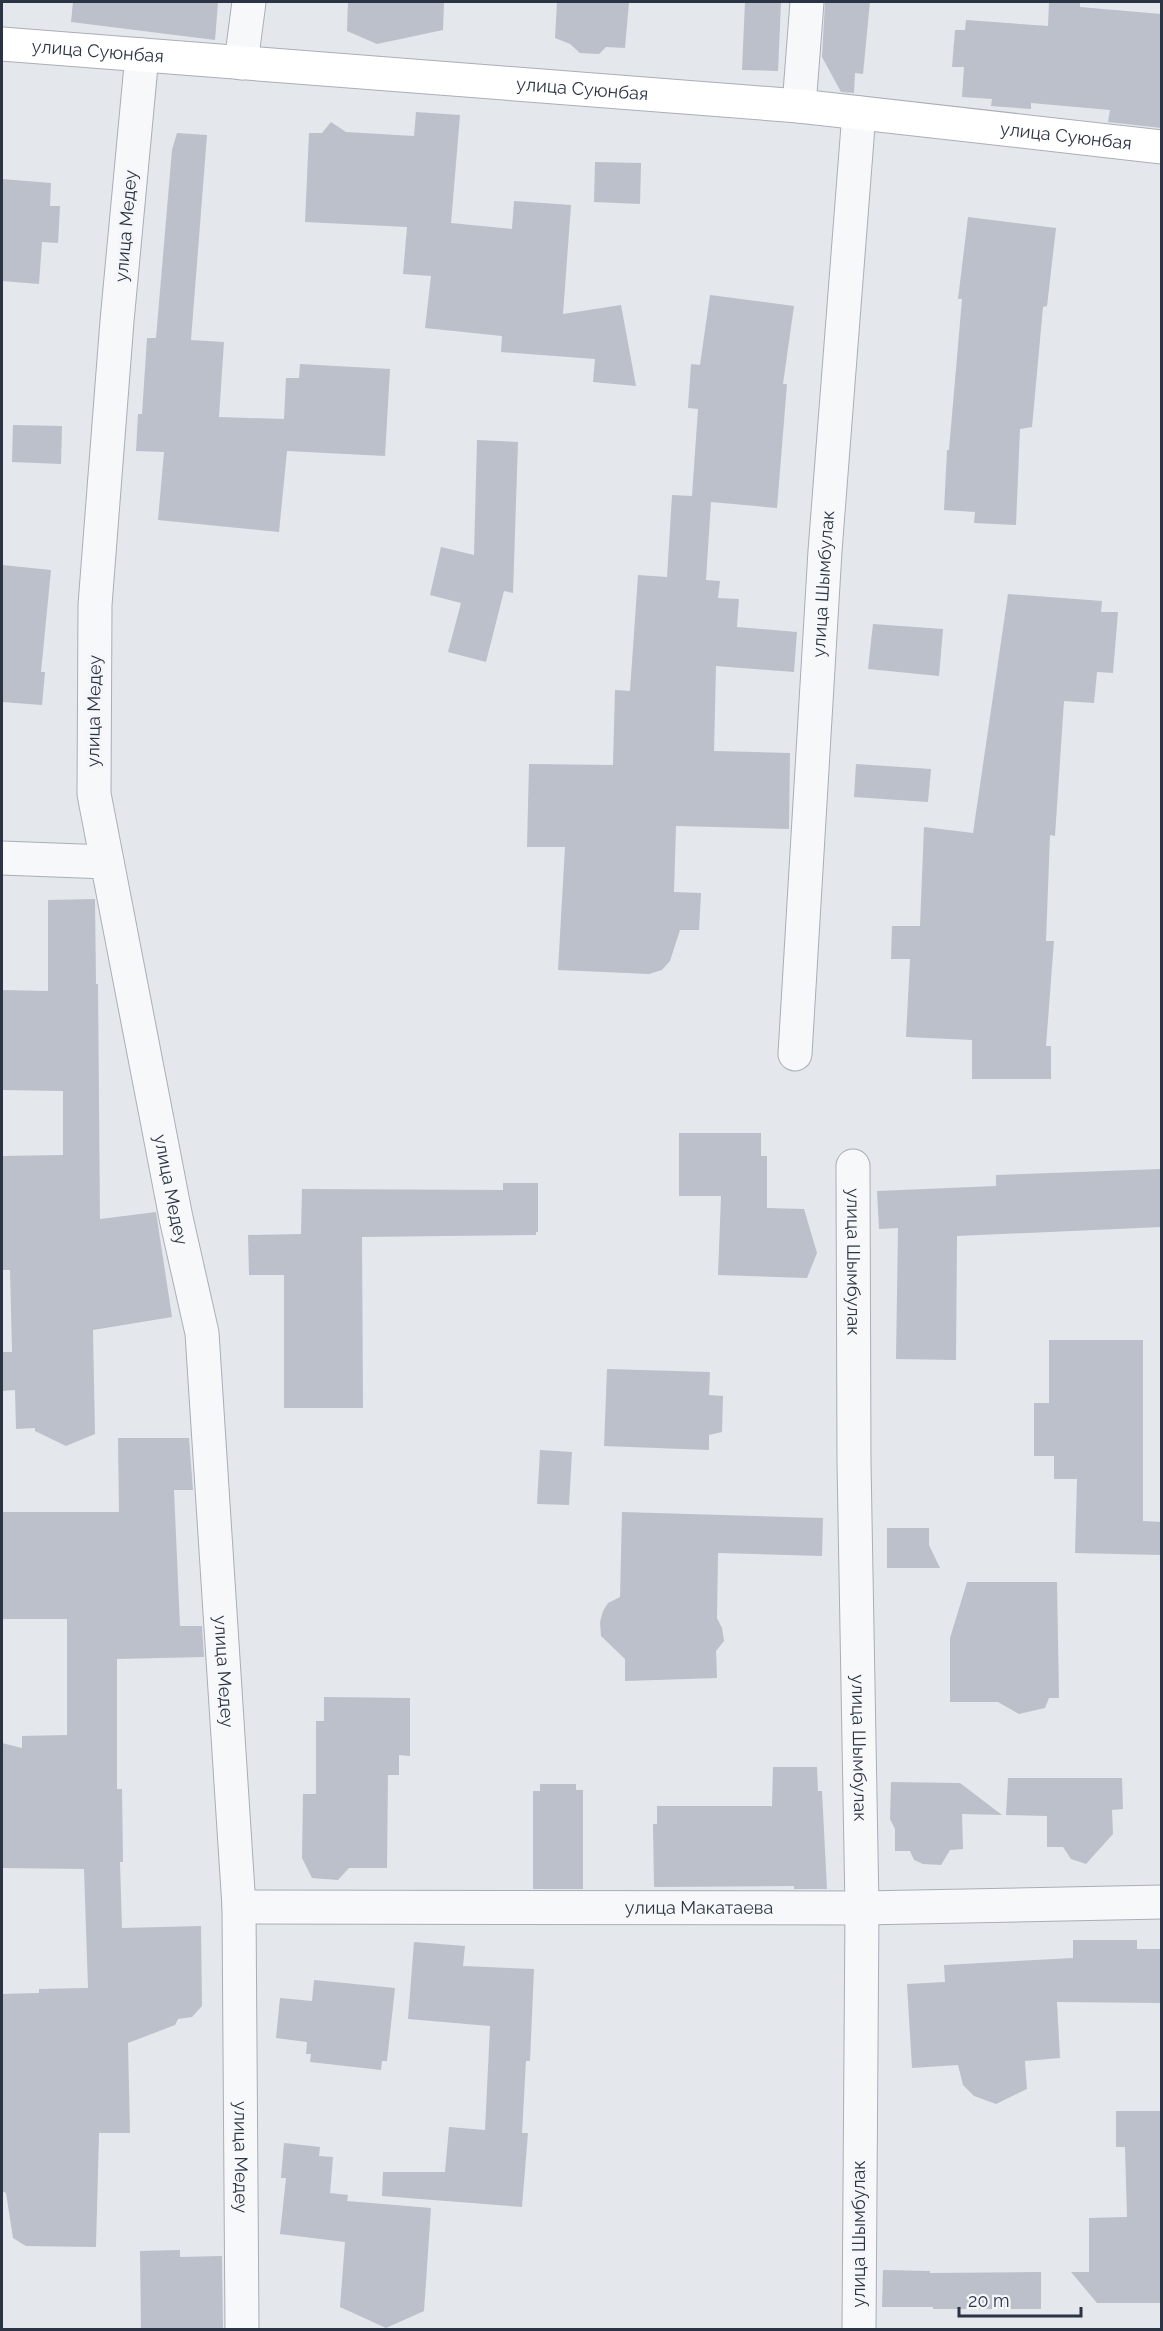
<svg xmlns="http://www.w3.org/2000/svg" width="1163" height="2331" font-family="Raleway,sans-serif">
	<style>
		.building { fill: #bbc0ca }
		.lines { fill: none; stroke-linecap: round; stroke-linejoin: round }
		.street-casing { stroke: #a9aeb7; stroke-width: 35 }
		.secondary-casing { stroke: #a9aeb7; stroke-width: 35 }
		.street { stroke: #f7f8fa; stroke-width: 33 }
		.secondary { stroke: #fff; stroke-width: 33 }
		.labels { text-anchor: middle; stroke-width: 6; stroke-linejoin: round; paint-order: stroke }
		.street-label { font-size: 18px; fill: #2b3445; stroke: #f4f6f9 }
	</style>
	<rect width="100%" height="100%" fill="#e4e7ec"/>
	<g class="building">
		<polygon points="73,2 218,2 215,40 71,22"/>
		<polygon points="348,2 444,2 443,30 377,44 347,31"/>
		<polygon points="557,2 629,2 625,48 606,47 599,54 580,53 570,44 555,38"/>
		<polygon points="745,2 781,2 778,71 742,70"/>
		<polygon points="825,2 870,2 863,74 855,73 854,93 841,92 822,57"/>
		<polygon points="1049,2 1080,2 1080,7 1161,14 1161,128 1108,122 1110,110 1031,103 1031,109 991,106 992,99 962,97 964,67 952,67 955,30 965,30 966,20 1048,26"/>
		<polygon points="416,112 460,115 451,223 512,229 514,201 571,205 563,314 621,305 636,386 593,382 595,359 501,352 502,336 425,328 431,276 403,274 407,227 305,222 309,133 322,133 331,122 346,132 414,136"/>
		<polygon points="177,133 207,135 191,340 224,342 219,417 284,419 286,378 299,378 300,364 390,369 385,456 287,451 279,532 158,520 164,452 136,451 138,414 142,414 147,338 156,338 172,150"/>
		<polygon points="595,162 641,163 640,204 594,202"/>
		<polygon points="2,179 51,183 50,206 60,206 58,243 42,242 39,284 2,281"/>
		<polygon points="968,217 1056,228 1047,306 1043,307 1032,427 1020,429 1016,525 974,523 975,512 944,510 947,450 949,450 962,299 958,299"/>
		<polygon points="710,295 794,306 783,384 787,384 777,508 711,502 706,580 720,581 718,598 739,599 737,627 797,632 794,672 716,666 714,751 790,753 789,829 676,826 674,892 701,893 699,930 680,930 670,961 662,970 649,974 558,970 565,847 527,847 529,764 613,765 615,690 630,691 638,575 667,577 672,495 692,496 698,409 688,408 691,364 700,365"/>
		<polygon points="13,425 62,426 61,464 12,462"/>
		<polygon points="477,440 518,442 513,593 504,591 486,662 448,652 461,603 430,595 441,547 474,555"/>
		<polygon points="2,565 51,570 41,672 45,672 42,705 2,702"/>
		<polygon points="1008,594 1102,601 1101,612 1118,612 1113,673 1097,672 1094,703 1064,701 1055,836 1050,835 1046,941 1054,941 1046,1046 1051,1046 1051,1079 972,1079 972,1040 906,1037 910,959 891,959 892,926 920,926 924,827 973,833"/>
		<polygon points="873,624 943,629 939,676 868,669"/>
		<polygon points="856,764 931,769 928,802 854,797"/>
		<polygon points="95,899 96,984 98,984 100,1219 156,1212 172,1317 93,1330 95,1434 66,1446 35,1431 35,1428 16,1429 15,1390 2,1391 2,1352 12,1352 10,1270 2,1270 2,1156 63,1155 63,1091 2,1090 2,990 48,991 48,900"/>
		<polygon points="679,1133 761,1133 761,1156 767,1156 767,1208 804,1209 817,1253 807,1278 718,1275 721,1196 679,1196"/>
		<polygon points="1161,1169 1161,1227 957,1236 956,1360 896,1359 898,1228 879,1229 877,1191 996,1186 996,1175"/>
		<polygon points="503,1183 538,1183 538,1232 536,1232 536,1235 362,1237 363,1408 284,1408 284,1275 249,1275 248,1235 301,1234 302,1189 503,1190"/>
		<polygon points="1049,1340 1143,1340 1143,1521 1161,1522 1161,1555 1075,1553 1077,1479 1054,1479 1054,1456 1034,1456 1034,1403 1049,1403"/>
		<polygon points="607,1369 710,1372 709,1395 723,1396 722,1432 709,1435 709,1450 604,1446"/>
		<polygon points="118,1438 189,1438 193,1490 174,1490 180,1626 202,1626 204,1657 117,1659 117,1789 122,1789 123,1862 120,1862 122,1928 201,1926 202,2006 192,2017 178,2019 175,2025 128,2043 130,2133 99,2133 96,2247 26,2246 13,2238 6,2193 2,2191 2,1994 39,1993 39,1989 88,1988 84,1869 2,1868 2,1743 22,1748 22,1736 67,1735 67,1619 2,1619 2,1512 119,1512"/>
		<polygon points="540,1450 572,1452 569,1505 537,1504"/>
		<polygon points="622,1512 823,1518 822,1556 718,1553 717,1618 722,1628 724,1641 716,1651 717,1678 625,1681 625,1659 601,1636 600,1622 603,1611 608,1603 620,1597"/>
		<polygon points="887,1528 929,1528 929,1545 940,1568 887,1568"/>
		<polygon points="967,1582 1057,1582 1059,1698 1049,1698 1045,1708 1019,1714 998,1702 950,1702 950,1638"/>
		<polygon points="324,1697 410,1698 410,1756 399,1755 399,1775 388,1775 387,1868 349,1868 338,1880 312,1878 302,1858 303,1794 316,1794 316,1721 324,1721"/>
		<polygon points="773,1767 817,1767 818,1791 822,1791 827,1889 794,1889 794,1886 654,1887 653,1824 657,1824 657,1806 772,1806"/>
		<polygon points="1008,1778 1122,1778 1123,1809 1112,1810 1113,1834 1086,1864 1071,1859 1063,1847 1047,1847 1047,1816 1006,1815"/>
		<polygon points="891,1782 960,1783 1002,1815 962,1814 963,1849 950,1850 941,1865 923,1864 914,1860 910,1851 895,1851 895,1829 890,1819"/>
		<polygon points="540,1784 576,1784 576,1790 583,1790 583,1889 533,1889 533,1791 540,1791"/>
		<polygon points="1073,1940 1137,1940 1137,1949 1161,1949 1161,2003 1057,2002 1060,2058 1025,2061 1027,2089 996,2104 974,2096 963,2085 958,2065 912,2068 907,1984 945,1982 944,1965 1073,1958"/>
		<polygon points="414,1942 465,1946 463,1966 534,1969 530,2061 526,2061 522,2133 528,2133 522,2207 382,2196 383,2172 445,2172 449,2127 485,2130 490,2026 408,2019"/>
		<polygon points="314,1980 395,1988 387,2061 382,2061 381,2070 310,2062 311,2054 306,2054 307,2042 276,2038 280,1998 312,2001"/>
		<polygon points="1116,2111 1161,2111 1161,2303 1097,2303 1071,2272 1089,2272 1089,2218 1127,2217 1125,2147 1116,2147"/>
		<polygon points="284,2143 320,2147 319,2156 333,2157 330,2193 348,2195 347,2201 431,2208 424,2311 386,2328 340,2307 345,2242 280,2234 286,2178 281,2178"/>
		<polygon points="180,2250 180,2257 222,2256 223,2330 141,2330 140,2251"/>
		<polygon points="883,2270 930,2271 930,2273 1041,2272 1041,2309 933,2309 933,2307 882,2307"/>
	</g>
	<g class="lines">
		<defs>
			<g id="street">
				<path id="s1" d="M142 55 117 321 95 605 94 794 176 1218 202 1333 239 1907 242 2330"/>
				<polyline points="241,63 249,2"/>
				<polyline points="799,106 807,2"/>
				<polyline points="2,858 107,862"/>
				<path id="s2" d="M795 1054 825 551 859 113"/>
				<path id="s3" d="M853 1166 854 1462 862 1908 859 2330"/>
				<path id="s4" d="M239 1907 862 1908 1162 1902"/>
			</g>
			<g id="secondary">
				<path id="s5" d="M2 44 799 106 1162 147"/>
			</g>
		</defs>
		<use href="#street" class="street-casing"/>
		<use href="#secondary" class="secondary-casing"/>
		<use href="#street" class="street"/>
		<use href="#secondary" class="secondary"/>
	</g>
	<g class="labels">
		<g class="street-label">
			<text dy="6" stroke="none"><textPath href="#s5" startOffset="96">улица Суюнбая</textPath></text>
			<text dy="6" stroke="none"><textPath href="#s5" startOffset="582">улица Суюнбая</textPath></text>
			<text dy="6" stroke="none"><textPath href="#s5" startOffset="1068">улица Суюнбая</textPath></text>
			<text transform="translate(126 226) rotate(-85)" y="6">улица Медеу</text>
			<text dy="6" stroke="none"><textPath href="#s2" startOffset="471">улица Шымбулак</textPath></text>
			<text transform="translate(94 711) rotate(-89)" y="6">улица Медеу</text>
			<text dy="6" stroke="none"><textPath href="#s1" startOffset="1144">улица Медеу</textPath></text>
			<text dy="6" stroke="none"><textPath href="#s3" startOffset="96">улица Шымбулак</textPath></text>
			<text dy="6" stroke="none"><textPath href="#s1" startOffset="1630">улица Медеу</textPath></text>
			<text dy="6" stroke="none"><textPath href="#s3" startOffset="582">улица Шымбулак</textPath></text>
			<text dy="6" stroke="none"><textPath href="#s4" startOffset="460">улица Макатаева</textPath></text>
			<text dy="6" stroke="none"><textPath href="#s1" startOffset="2116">улица Медеу</textPath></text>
			<text transform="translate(859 2234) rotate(-90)" y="6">улица Шымбулак</text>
		</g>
	</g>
	<rect width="1163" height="2331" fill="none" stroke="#2b3445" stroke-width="6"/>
	<path d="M959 2307v9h122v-9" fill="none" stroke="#2b3445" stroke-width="3"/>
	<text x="968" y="2307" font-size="18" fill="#2b3445" stroke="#f4f6f9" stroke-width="4.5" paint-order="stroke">20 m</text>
</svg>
